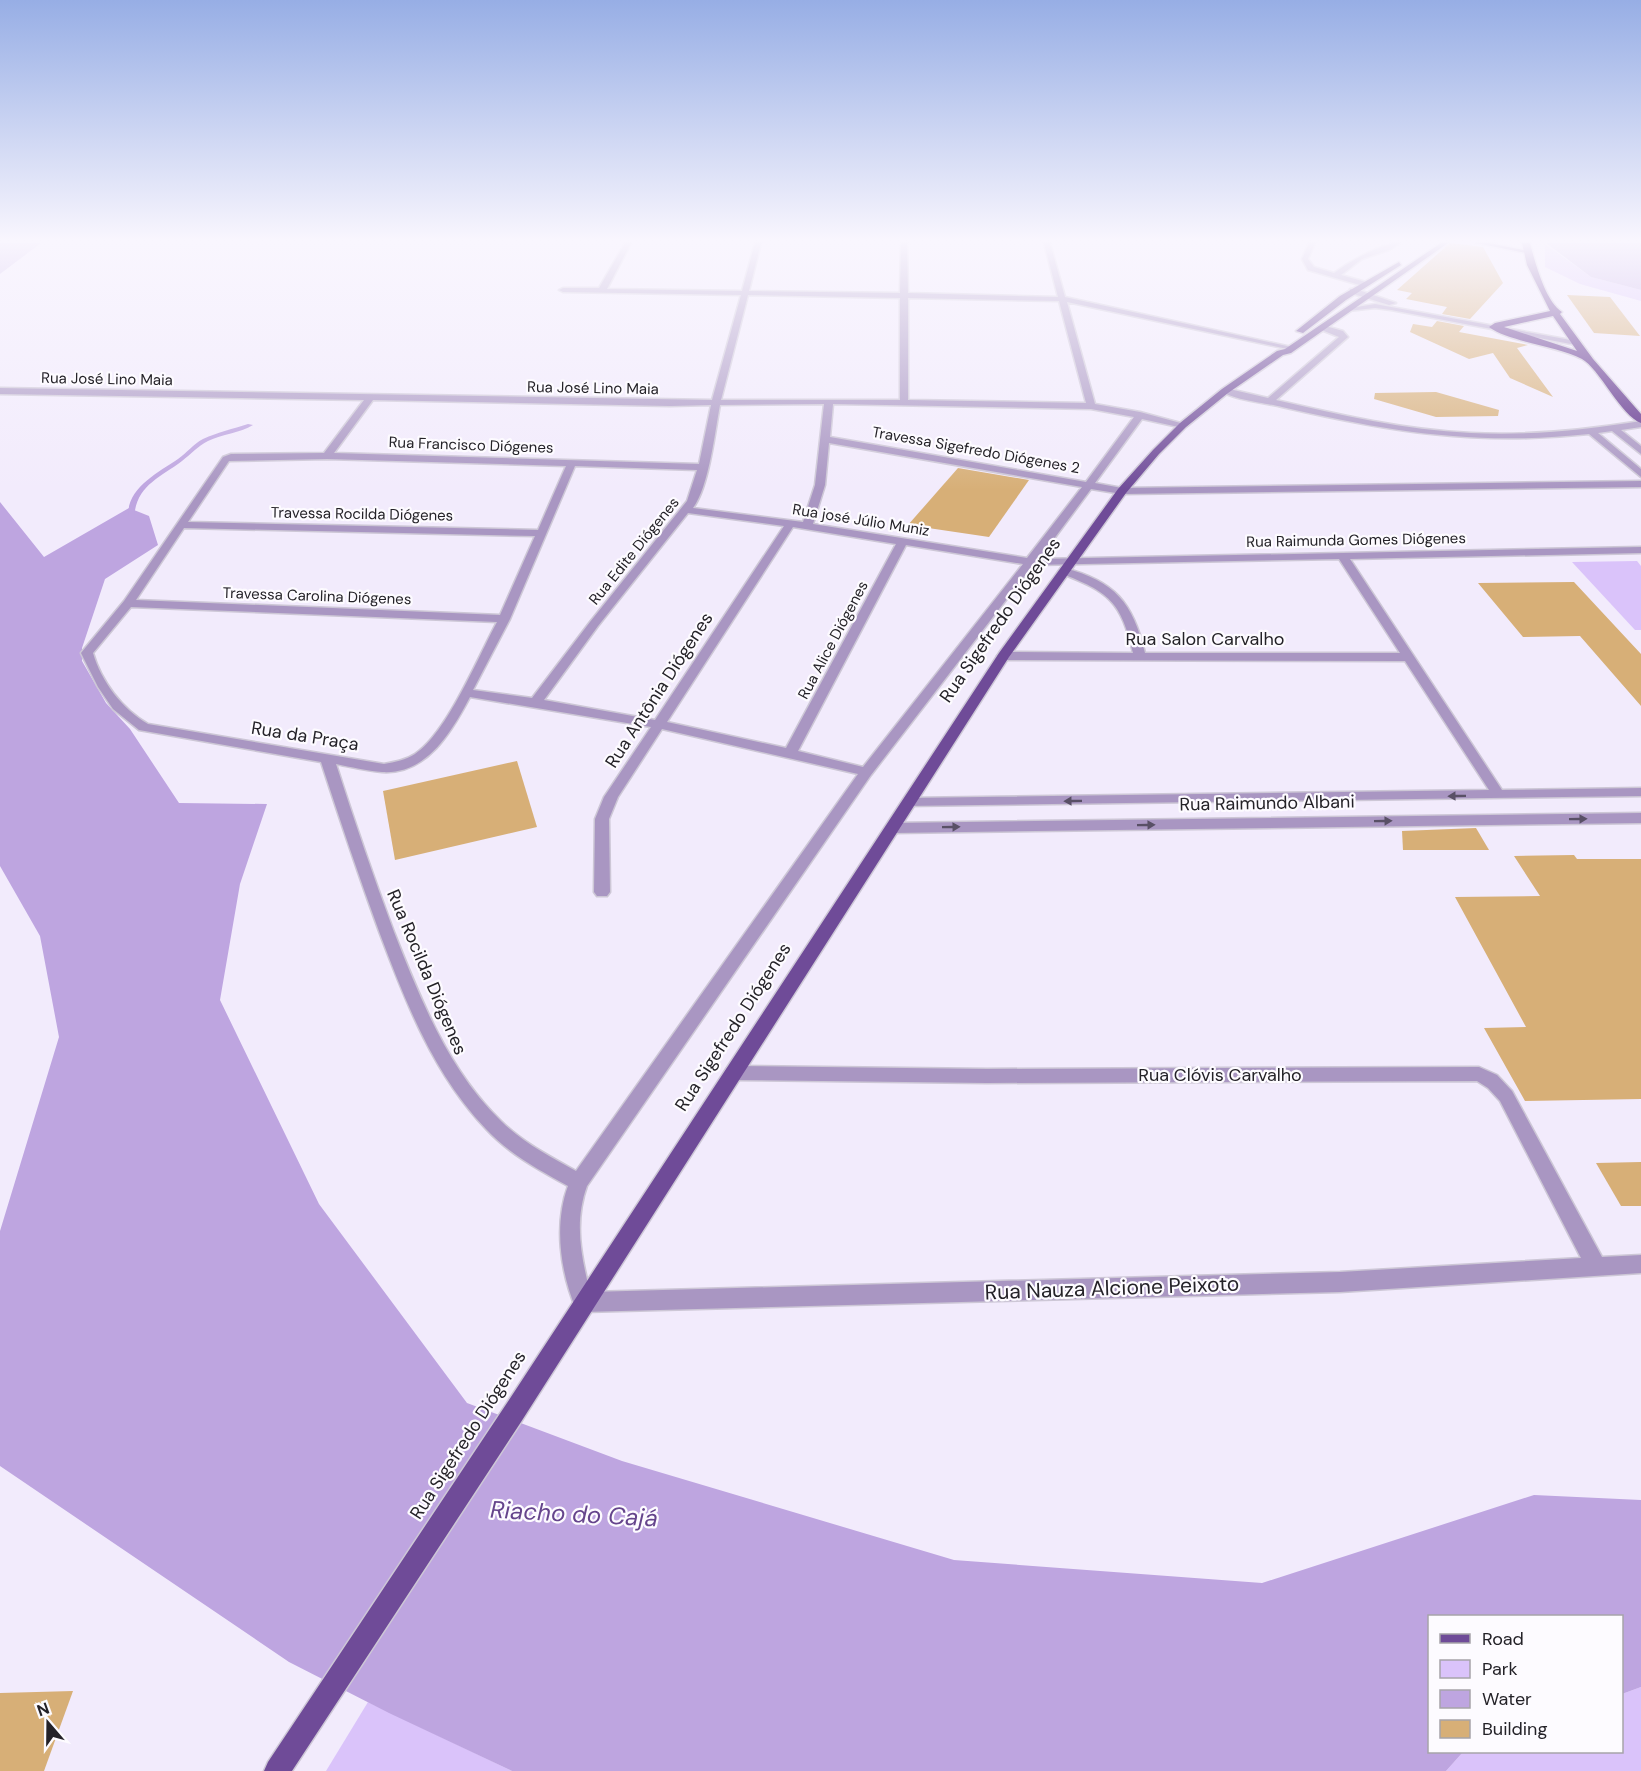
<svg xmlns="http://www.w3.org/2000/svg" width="1641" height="1771" font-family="'DM Sans',sans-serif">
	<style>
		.green { fill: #dac3fa }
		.water { fill: #bea5e0 }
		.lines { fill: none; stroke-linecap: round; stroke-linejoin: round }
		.stream { fill: #bea5e0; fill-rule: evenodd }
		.building { fill: #d7af77 }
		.minor-casing { stroke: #cdc7d6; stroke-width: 3 }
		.major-casing { stroke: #cdc7d6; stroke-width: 3 }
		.highway-casing { stroke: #cdc7d6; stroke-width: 3 }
		.minor { fill: #a996c2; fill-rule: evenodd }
		.major { fill: #6f4b98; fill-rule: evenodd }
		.highway { fill: #5b2d88; fill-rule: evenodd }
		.oneway { fill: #595066 }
		.labels { text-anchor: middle; stroke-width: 4.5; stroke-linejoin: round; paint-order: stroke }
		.far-street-label { font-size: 15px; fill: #242228; stroke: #fdfbff }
		.street-label { font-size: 18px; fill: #242228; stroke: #fdfbff }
		.near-street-label { font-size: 21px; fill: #242228; stroke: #fdfbff }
		.near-water-label { font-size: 24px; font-style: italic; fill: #65448c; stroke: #fdfbff }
	</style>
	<rect width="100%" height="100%" fill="#f2ebfc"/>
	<g class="green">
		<polygon points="1545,244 1591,277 1641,290 1641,301 1580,284 1545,267"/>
		<polygon points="1637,561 1641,566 1641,630 1635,630 1572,562"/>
		<polygon points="1641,1687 1641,1771 1446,1771 1463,1752 1622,1752 1622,1694"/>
		<polygon points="368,1702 512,1771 326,1771"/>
	</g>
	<g class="water">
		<polygon points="0,243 41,243 0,274"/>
		<polygon points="1546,243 1641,243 1641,290 1591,277"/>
		<polygon points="0,502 44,557 129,508 149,516 158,545 105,579 82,648 82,661 106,703 130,729 179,803 267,804 240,884 220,1000 319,1204 467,1403 622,1461 954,1560 1262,1583 1534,1495 1641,1500 1641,1687 1622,1694 1622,1616 1430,1616 1430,1752 1463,1752 1446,1771 512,1771 389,1713 289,1662 0,1466 0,1231 59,1037 40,936 0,866"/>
	</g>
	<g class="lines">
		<path class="stream" d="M248 424 253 425C240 433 222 434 208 441 198 446 191 454 182 461 158 479 135 486 134 520L129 521C123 490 156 474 178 459 187 453 193 444 203 439 218 432 233 429 248 424Z"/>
	</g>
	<g class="building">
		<polygon points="1450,243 1483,247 1503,283 1470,319 1442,314 1447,307 1406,299 1412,293 1397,290"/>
		<polygon points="1567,295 1610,297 1640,336 1594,333"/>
		<polygon points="1437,321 1464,326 1459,332 1528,345 1517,348 1553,397 1510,378 1493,353 1469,359 1410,332 1413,324 1432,327"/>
		<polygon points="1436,392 1499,410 1498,416 1436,417 1374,399 1375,393"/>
		<polygon points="958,468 1029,480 989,537 908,525"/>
		<polygon points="1574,582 1641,654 1641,706 1580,636 1523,637 1478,583"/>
		<polygon points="517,761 537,827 395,860 383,791"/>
		<polygon points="1476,828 1489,850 1403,850 1402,831"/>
		<polygon points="1574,855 1577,859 1641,859 1641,1099 1525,1101 1484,1028 1526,1027 1455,897 1540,896 1514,856"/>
		<polygon points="1641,1162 1641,1206 1621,1206 1596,1163"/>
		<polygon points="73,1691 44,1771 0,1771 0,1693"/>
	</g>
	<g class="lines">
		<defs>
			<g id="minor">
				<path d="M625 243H631L607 289 742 291 755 243H761L749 291 900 293 901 243H907L908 293 1058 297 1044 243H1050L1065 297 1296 348 1292 350 1067 302 1095 404 1140 412 1188 425 1183 428 1142 419 1095 483 1122 488 1641 481V487L1122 494 1091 489 1039 559 1641 547V553L1350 559 1502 790 1641 788V796L904 806 902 803 904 800 909 798 1489 790 1405 661 1003 660 997 656 1003 652 1133 653C1121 601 1109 592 1060 573L1059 571 1064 568C1115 581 1133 603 1145 653H1400L1339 559 1033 565 871 775 587 1186C574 1222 581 1256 590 1292L1340 1272 1581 1258 1500 1101 1488 1088 1477 1081 987 1083 733 1080 727 1078 724 1073 727 1068 733 1066 987 1069 1479 1067 1497 1075 1512 1091 1602 1257 1641 1255V1273L1340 1292 583 1312 576 1309C560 1271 554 1224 568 1186 539 1170 509 1154 486 1129 434 1075 406 1003 380 934 359 877 340 820 321 762L139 730 113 709 98 687 81 653 124 601 223 457 231 454 324 453 364 400 0 394V388L712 400 741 295 563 292 559 290 563 288H599ZM748 295 900 298V400H721ZM908 298 1059 301 1086 403 908 400ZM373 400 670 406 711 405 699 464 334 453ZM824 404 815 485 803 522 693 508C709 487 715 431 720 405ZM833 404 1091 409 1134 417 1086 482 830 437ZM829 443 1082 487 1027 558 813 524 825 485ZM327 459 566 466 538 530 188 522 229 461ZM575 466 697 470 687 501 590 622 532 698 473 690 510 619ZM688 513 784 526 655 720 544 700 598 626ZM793 527 896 544 786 748 667 722ZM184 528 535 536 500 615 136 600ZM906 545 1023 564 863 767 798 751ZM131 607 497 622C478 657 447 733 415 754 406 760 395 762 384 764L148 724C122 709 101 681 93 653ZM470 697 651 727 604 797 595 819 594 892 597 896H607L610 892 609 819 618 797 662 729 858 774 576 1171C549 1156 522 1142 501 1121 448 1070 420 998 394 932 373 876 354 820 336 764 351 767 367 771 382 772 427 775 452 731 470 697Z"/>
				<path d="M1309 243H1315L1308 259 1314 267 1334 273C1349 262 1383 242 1400 243L1389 250 1362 259 1341 275 1366 282 1363 286 1308 270 1302 259Z"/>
				<polygon points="1350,289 1356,289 1396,303 1389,305 1350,293"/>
				<polygon points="1375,304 1576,341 1580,343 1576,345 1391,310 1375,308 1348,311 1344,309"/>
				<path d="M1322 325 1343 331 1348 337 1276 400C1340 415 1405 430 1471 433 1528 436 1585 430 1641 421V427L1621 430 1641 446V454L1612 431 1598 433 1641 469V477L1589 434C1477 446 1390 432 1282 407 1266 403 1233 400 1221 391L1225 388 1268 398 1339 337 1319 329 1318 327Z"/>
				<polygon points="1641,813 1641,823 893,833 886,828 893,823"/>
			</g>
			<g id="major">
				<polygon points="1441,243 1448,243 1291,353 1283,355 1228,393 1186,427 1159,454 1126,493 1009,657 521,1422 292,1771 264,1771 268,1762 505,1406 999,653 1118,489 1153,450 1180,423 1222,389 1277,351 1285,349"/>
				<polygon points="1476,243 1489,243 1529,251 1526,253"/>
				<polygon points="1399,262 1401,265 1346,300 1303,333 1296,331 1340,296"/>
			</g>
			<path id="highway" d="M1522 243H1530C1535 262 1545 301 1562 312L1560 314 1593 359 1641 414V423C1621 416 1599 368 1582 359 1558 346 1509 342 1489 327L1495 323 1550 311 1527 265ZM1553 316 1577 351 1504 327Z"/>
		</defs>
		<use href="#minor" class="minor-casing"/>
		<use href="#major" class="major-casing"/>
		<use href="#highway" class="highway-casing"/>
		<use href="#minor" class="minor"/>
		<use href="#major" class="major"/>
		<use href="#highway" class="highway"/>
	</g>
	<defs><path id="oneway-solid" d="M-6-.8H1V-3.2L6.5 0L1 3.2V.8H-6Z" transform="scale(1.5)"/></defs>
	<g class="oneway">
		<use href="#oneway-solid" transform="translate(1457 796) rotate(179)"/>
		<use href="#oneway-solid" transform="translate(1073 801) rotate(179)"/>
		<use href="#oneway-solid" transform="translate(1578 819) rotate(-1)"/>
		<use href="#oneway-solid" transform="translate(1383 821) rotate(-1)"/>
		<use href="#oneway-solid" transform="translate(1146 825) rotate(-1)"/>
		<use href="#oneway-solid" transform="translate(951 827) rotate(-1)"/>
	</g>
	<linearGradient id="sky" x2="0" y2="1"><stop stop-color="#97aee5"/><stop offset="0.49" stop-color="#f9f6fe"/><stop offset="1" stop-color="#f9f6fe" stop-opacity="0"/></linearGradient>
	<rect width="1641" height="491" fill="url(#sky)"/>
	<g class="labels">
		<g class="far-street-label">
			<text transform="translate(107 379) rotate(1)" y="5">Rua José Lino Maia</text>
			<text transform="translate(593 388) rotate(1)" y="5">Rua José Lino Maia</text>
			<text transform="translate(471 445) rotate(2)" y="5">Rua Francisco Diógenes</text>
			<text transform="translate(976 450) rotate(10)" y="5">Travessa Sigefredo Diógenes 2</text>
			<text transform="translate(362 514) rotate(1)" y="5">Travessa Rocilda Diógenes</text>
			<text transform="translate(861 520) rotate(9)" y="5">Rua josé Júlio Muniz</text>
			<text transform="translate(1356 540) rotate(-1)" y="5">Rua Raimunda Gomes Diógenes</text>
			<text transform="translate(634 551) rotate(-51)" y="5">Rua Edite Diógenes</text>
			<text transform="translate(317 596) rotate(2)" y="5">Travessa Carolina Diógenes</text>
			<text transform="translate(833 640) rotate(-62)" y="5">Rua Alice Diógenes</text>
		</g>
		<g class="street-label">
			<text transform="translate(1000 620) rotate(-55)" y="6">Rua Sigefredo Diógenes</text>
			<text x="1205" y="645">Rua Salon Carvalho</text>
			<text transform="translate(659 690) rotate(-57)" y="6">Rua Antônia Diógenes</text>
			<text transform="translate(305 736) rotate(9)" y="6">Rua da Praça</text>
			<text transform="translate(1267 803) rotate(-1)" y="6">Rua Raimundo Albani</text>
			<text transform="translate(427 972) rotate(67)" y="6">Rua Rocilda Diógenes</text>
			<text transform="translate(733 1027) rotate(-57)" y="6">Rua Sigefredo Diógenes</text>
			<text x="1220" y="1081">Rua Clóvis Carvalho</text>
			<text transform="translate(468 1435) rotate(-57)" y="6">Rua Sigefredo Diógenes</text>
		</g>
		<g class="near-street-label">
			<text transform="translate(1112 1288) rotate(-2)" y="7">Rua Nauza Alcione Peixoto</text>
		</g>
		<g class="near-water-label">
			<text transform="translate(574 1514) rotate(3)" y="8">Riacho do Cajá</text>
		</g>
	</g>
	<rect x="1428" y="1615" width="195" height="138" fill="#fdfbff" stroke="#a6a4a9" stroke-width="1.5"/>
	<rect x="1440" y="1634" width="30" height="9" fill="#6f4b98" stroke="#a6a4a9" stroke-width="1.5"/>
	<text x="1482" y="1645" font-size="18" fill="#242228">Road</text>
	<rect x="1440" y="1660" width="30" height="18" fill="#dac3fa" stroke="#a6a4a9" stroke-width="1.5"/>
	<text x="1482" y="1675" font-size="18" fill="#242228">Park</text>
	<rect x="1440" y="1690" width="30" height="18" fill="#bea5e0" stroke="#a6a4a9" stroke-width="1.5"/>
	<text x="1482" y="1705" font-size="18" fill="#242228">Water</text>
	<rect x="1440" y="1720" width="30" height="18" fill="#d7af77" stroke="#a6a4a9" stroke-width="1.5"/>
	<text x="1482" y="1735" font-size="18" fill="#242228">Building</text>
	<g transform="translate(48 1723) rotate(340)" stroke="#fdfbff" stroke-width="4.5" paint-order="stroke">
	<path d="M0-4.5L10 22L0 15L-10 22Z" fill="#242228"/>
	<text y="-9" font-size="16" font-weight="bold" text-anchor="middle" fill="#242228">N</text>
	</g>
</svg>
